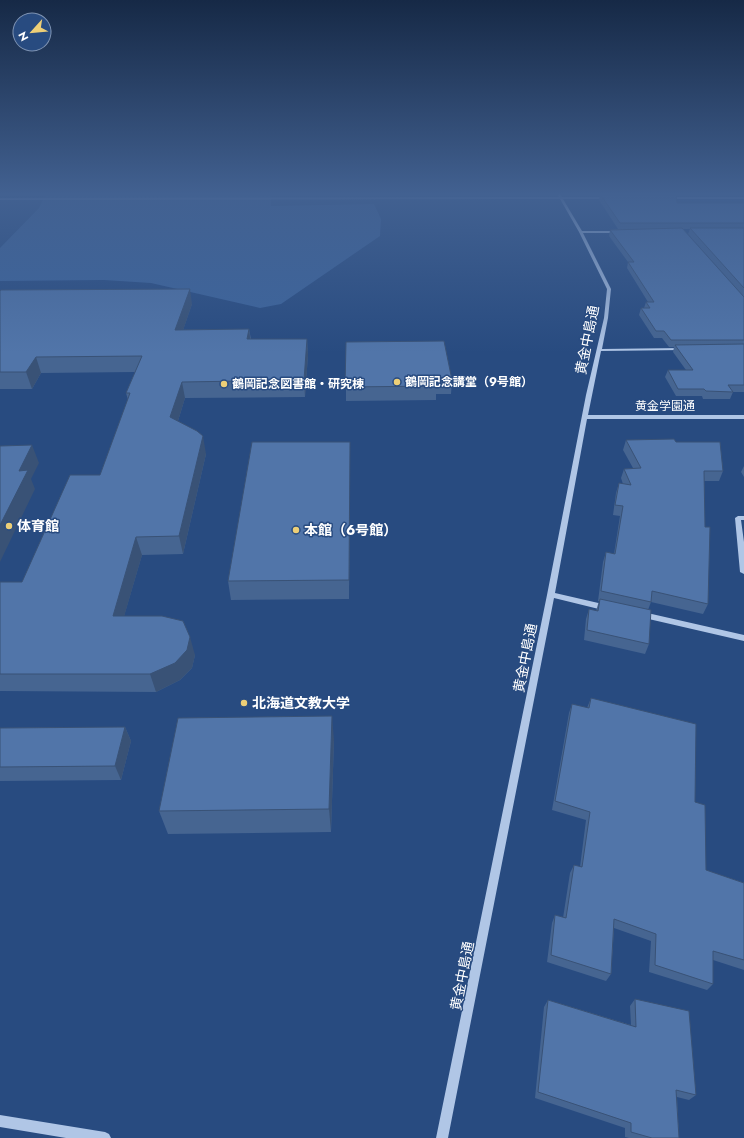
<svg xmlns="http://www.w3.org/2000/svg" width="744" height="1138" font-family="Jost,'Noto Sans JP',sans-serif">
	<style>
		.green { fill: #3d659d }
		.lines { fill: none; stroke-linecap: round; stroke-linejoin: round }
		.minor { fill: #b0c6e6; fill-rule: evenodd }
		.wall { fill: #466591 }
		.shaded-wall { fill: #395276 }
		.building { fill: #5175a9; stroke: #395276 }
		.poi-dot { fill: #edcf77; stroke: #284b80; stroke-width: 1.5 }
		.labels { text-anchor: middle; stroke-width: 3; stroke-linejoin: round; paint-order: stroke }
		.far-poi-label { font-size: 12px; font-weight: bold; fill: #fff; stroke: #284b80; text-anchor: start }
		.far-street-label { font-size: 12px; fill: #fff; stroke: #284b80 }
		.street-label { font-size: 14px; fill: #fff; stroke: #284b80 }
		.poi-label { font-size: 14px; font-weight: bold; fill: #fff; stroke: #284b80; text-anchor: start }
	</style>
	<rect width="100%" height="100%" fill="#284b80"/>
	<polygon class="green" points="12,193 271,193 271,206 374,204 381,219 380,236 281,304 260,308 151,283 104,280 0,281 0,248 39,208 45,195 11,195"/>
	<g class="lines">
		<g class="minor">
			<polygon points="557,193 560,193 562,197 609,197 608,199 563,199 582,231 618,231 620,232 618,233 583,233 611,289 608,318 602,349 682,348 684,349 682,350 601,351 588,415 744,415 744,419 587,419 555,593 607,605 610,606 611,608 610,610 607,611 554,598 448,1138 436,1138 547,595 586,395 604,318 607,289 579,232 560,199 0,200 0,198 559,197"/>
			<polygon points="667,197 744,197 744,199 668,199"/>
			<polygon points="738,516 744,516 744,520 741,520 744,542 744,574 740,572 735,518"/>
			<polygon points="643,612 744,635 744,641 640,617 639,615 640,613"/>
			<polygon points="0,1115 105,1132 109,1134 111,1138 66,1138 0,1127"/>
		</g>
	</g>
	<g class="wall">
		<polygon points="595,193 675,193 677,203 744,203 744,297 688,234 690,229 683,229 744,297 744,392 733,392 730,399 703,399 702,396 676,396 665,377 668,370 686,370 673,352 674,347 669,347 662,338 654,338 639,315 641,308 644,308 646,302 648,302 627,268 628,262 609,236 610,230 618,229 599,200 600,195 595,195"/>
		<polygon points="0,291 192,304 183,330 249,329 251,339 307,339 308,355 305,397 185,398 178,421 206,454 183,554 142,555 124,616 195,655 192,668 180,680 156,692 0,691 0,582 22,582 100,475 128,400 126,393 135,372 41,373 32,389 0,389"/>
		<polygon points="346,342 452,380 451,394 436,394 436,400 346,401"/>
		<polygon points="626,440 676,442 723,471 719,481 704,481 705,527 708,604 703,614 651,602 648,610 649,644 645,654 584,640 586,619 589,609 596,611 599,601 598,601 603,562 606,552 614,554 620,516 613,515 616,493 619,483 623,484 621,478 624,469 633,468 623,450"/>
		<polygon points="350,442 350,460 349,599 231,600 228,581"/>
		<polygon points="744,466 744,477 741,472"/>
		<polygon points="591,698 695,802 706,870 744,883 744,970 713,960 713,984 707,990 649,972 651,941 614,928 611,974 606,981 547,962 552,923 555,915 563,918 570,873 574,865 580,867 586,820 552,810 569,713 572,704 587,708"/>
		<polygon points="125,727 131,741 121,780 0,781 0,728"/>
		<polygon points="334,740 331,832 168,834 159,811"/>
		<polygon points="635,999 696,1095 689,1100 677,1097 679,1138 629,1138 625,1137 625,1128 535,1098 544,1007 548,1000 631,1025 630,1006"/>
	</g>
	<g class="shaded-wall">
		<polygon points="190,289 192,304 178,345 175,330"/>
		<polygon points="249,329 251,345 247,339"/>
		<polygon points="307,339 308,355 305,397 304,380"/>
		<polygon points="36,357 41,373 32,389 26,372"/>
		<polygon points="182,382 185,398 174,434 170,417"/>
		<polygon points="203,436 206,454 183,554 179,536"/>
		<polygon points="350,442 350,460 349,599 349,580"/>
		<polygon points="32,445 39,463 31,479 35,489 0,562 0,525 19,471"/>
		<polygon points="136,537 142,555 119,634 113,616"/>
		<polygon points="190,637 195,655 192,668 180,680 156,692 150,674"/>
		<polygon points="332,716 334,740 331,832 329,809"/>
		<polygon points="125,727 131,741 121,780 115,766"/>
	</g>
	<g class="building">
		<polygon points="600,194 676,195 677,203 744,203 744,223 620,223"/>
		<polygon points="682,228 744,297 744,340 671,340 664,331 656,331 641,308 650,308 646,302 654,302 628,262 634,262 610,230"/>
		<polygon points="690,228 744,228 744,288"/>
		<polygon points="190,289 175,330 249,329 247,339 307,339 304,380 182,382 170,417 197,431 203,436 179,536 136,537 113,616 162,616 183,621 190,637 187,650 175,663 150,674 0,674 0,582 22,582 70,475 100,475 130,393 126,393 142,356 36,357 26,372 0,372 0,291 1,290"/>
		<polygon points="444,341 452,380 436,380 437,386 345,387 346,342"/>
		<polygon points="744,344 744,385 728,385 733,392 706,391 704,389 678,389 668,370 693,370 675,345"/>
		<polygon points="674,439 676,442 720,442 723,471 704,471 705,527 710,527 708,604 652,591 651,602 601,591 606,552 615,554 623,506 615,505 619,483 631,485 624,469 641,468 626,440"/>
		<polygon points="252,442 350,442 349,580 228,581"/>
		<polygon points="32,445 19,471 28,470 0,525 0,446"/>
		<polygon points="600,599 651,610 649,644 587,630 589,609 598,611"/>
		<polygon points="591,698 696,724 695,802 705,805 706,870 744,883 744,960 713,951 713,984 655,965 656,934 614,919 611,974 551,955 555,915 566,918 574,865 582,867 590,812 555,801 572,704 589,708"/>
		<polygon points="332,716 329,809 159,811 178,718"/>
		<polygon points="125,727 115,766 0,767 0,728"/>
		<polygon points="635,999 689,1011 696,1095 676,1090 679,1138 652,1138 631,1132 631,1123 538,1092 548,1000 636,1027"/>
	</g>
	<linearGradient id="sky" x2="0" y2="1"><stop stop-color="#162946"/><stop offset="0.55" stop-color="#426191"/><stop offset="1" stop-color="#426191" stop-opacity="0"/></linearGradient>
	<rect width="744" height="353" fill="url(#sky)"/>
	<g class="poi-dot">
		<circle cx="397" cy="382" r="4"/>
		<circle cx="224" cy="384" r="4"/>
		<circle cx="9" cy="526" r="4"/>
		<circle cx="296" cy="530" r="4"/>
		<circle cx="244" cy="703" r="4"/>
	</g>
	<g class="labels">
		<g class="far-poi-label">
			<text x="405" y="386">鶴岡記念講堂（9号館）</text>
			<text x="232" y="388">鶴岡記念図書館・研究棟</text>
		</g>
		<g class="far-street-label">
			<text x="665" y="410">黄金学園通</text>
		</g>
		<g class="street-label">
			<text transform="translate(587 340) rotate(-79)" y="5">黄金中島通</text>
			<text transform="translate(525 658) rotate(-79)" y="5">黄金中島通</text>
			<text transform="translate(462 976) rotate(-79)" y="5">黄金中島通</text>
		</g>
		<g class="poi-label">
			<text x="17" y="531">体育館</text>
			<text x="304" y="535">本館（6号館）</text>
			<text x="252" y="708">北海道文教大学</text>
		</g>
	</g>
	<g transform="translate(32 32) rotate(243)"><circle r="19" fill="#284b80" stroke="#7e93b3"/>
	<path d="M0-3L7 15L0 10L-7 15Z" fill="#edcf77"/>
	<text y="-6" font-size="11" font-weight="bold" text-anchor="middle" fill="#ffffff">N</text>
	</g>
</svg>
